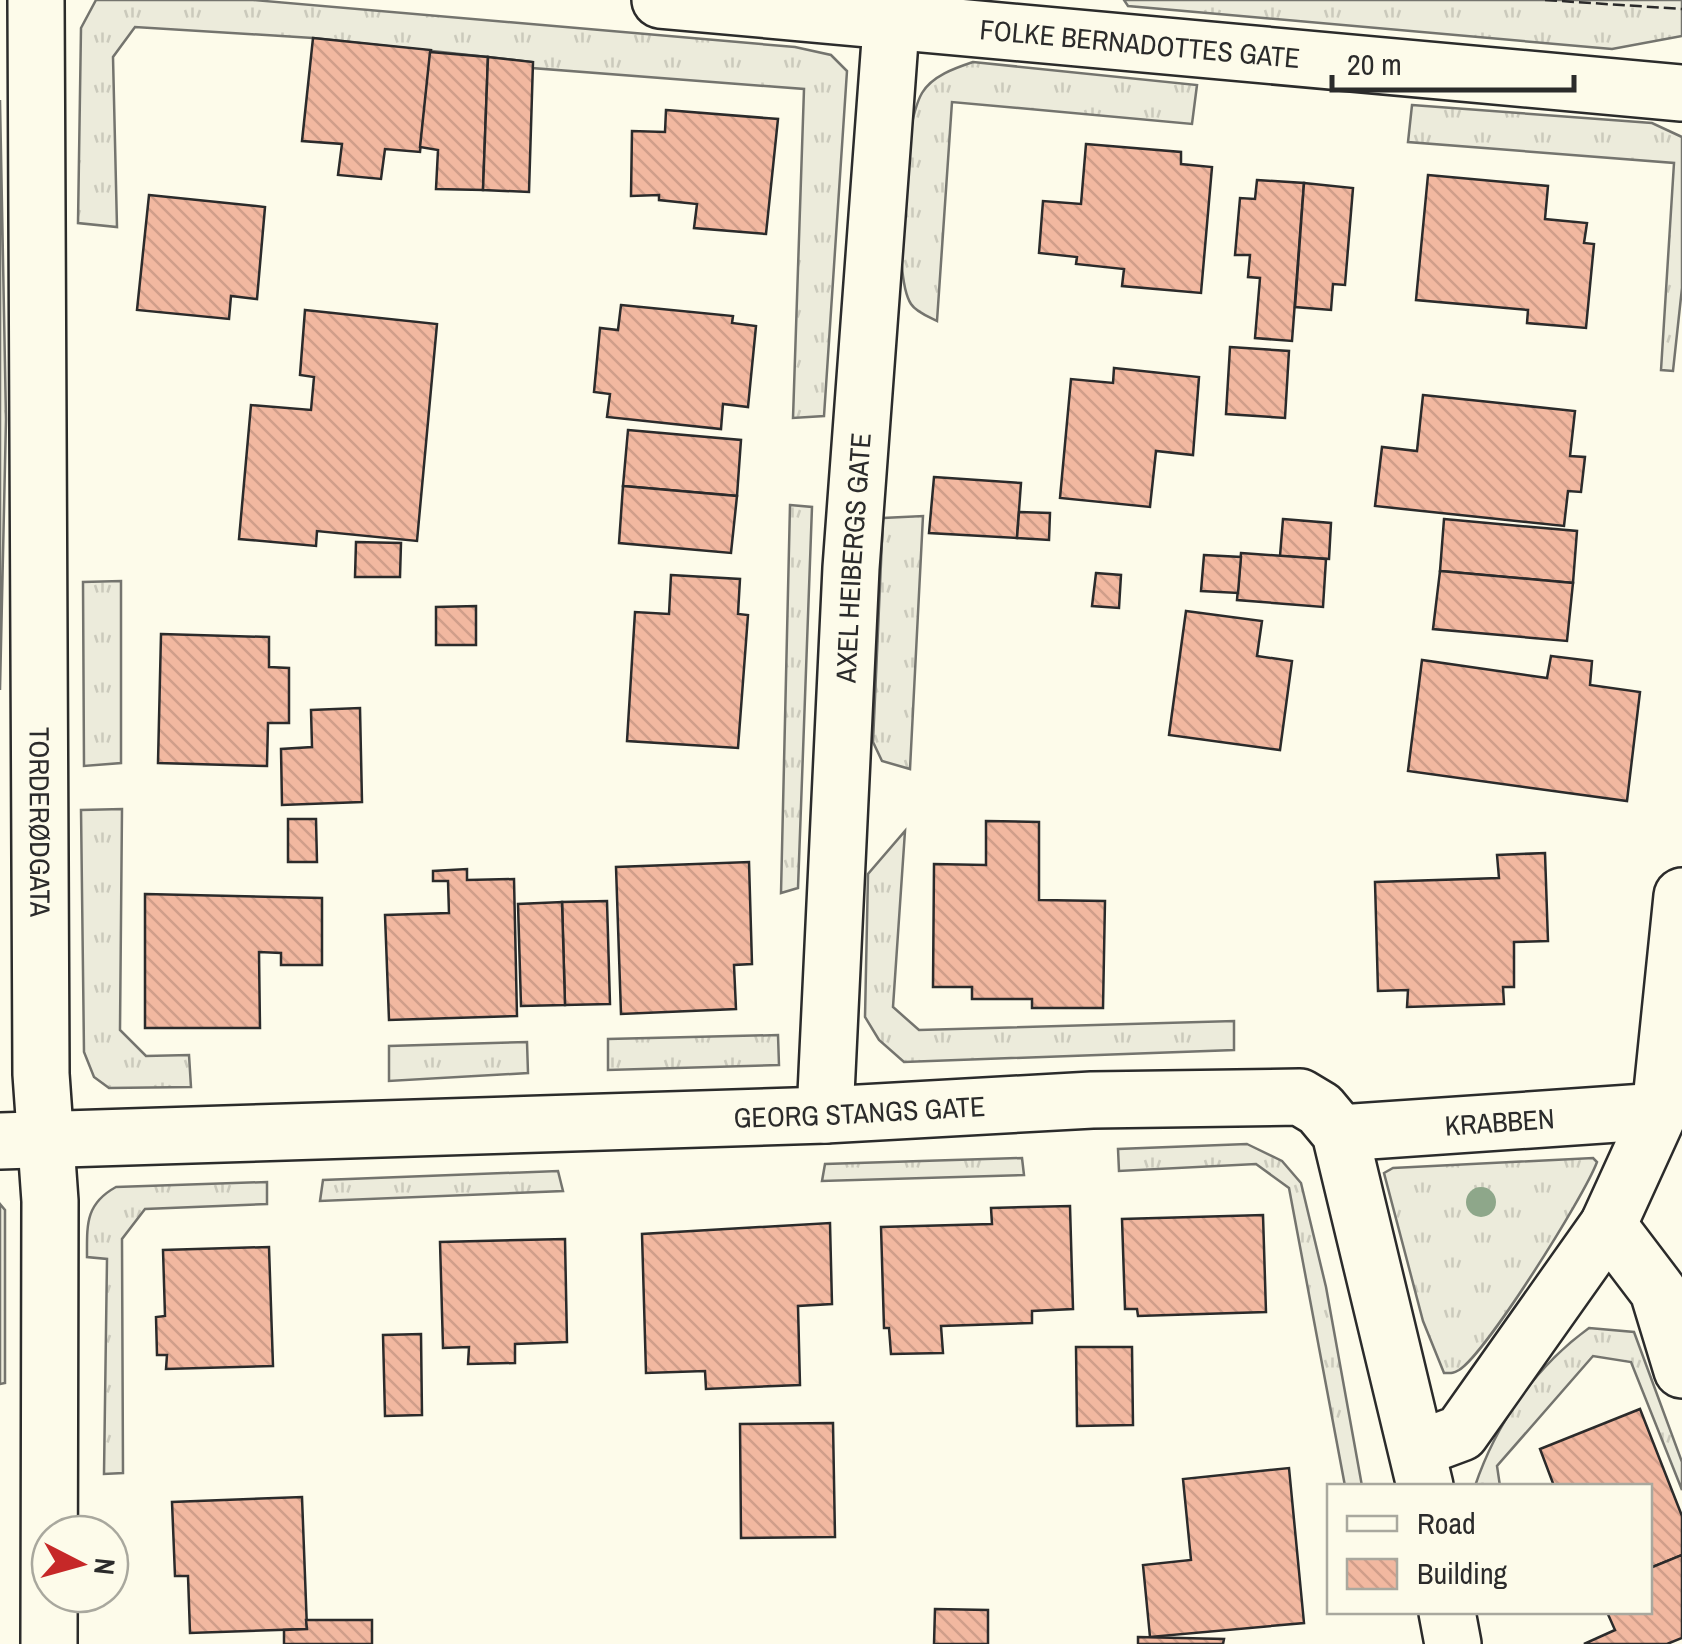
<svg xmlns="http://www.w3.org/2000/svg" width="1682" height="1644" font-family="'Archivo Narrow',sans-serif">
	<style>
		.grass { fill: url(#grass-tufts); stroke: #74746e; stroke-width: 2.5 }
		.building { fill: url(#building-back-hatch); stroke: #2b2b2b; stroke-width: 2.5 }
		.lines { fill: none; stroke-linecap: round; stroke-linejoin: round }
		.minor-casing { stroke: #2b2b2b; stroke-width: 60 }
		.minor { stroke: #fdfbea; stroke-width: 55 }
		.fence { stroke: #2b2b2b; stroke-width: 2.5; stroke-dasharray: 12 5; stroke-linecap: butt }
		.tree { fill: #8ea78a }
		.labels { text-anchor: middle; stroke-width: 8; stroke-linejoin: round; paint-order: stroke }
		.street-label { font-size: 28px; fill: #2b2b2b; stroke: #fdfbea }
	</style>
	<defs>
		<pattern id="grass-tufts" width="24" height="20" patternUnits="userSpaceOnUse" patternTransform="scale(2.5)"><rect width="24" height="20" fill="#ecebdb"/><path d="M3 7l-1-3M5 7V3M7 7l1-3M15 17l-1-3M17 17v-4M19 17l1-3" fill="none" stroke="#cbcabc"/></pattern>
		<pattern id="building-back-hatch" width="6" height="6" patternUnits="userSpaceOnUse" patternTransform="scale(2.5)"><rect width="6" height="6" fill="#f2b8a0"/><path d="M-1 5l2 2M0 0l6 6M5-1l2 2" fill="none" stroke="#d09e8a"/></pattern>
	</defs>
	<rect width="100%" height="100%" fill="#fdfbea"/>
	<g class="grass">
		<polygon points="96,0 253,0 795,47 831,55 847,71 824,416 793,418 804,89 532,68 532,62 313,38 135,27 113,57 117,227 78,223 81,28"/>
		<polygon points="1124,0 1682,0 1682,36 1612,49 1128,6"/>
		<path d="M973 62 1197 85 1192 124 952 102 937 321C929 317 916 312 911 304 891 273 903 126 922 93 932 76 955 68 973 62Z"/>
		<polygon points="0,100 6,419 0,690"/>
		<polygon points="1412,105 1652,123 1682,137 1682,288 1673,371 1661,370 1674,163 1408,142"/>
		<polygon points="790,505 812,507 798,888 781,893"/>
		<polygon points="923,516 910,769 882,761 873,742 883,518"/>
		<polygon points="121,581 121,763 84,766 83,582"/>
		<polygon points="122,809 120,1030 146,1056 189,1055 191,1087 109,1088 94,1077 84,1052 81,810"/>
		<polygon points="905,831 893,1007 919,1030 1234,1021 1234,1050 904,1062 879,1040 865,1017 868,874"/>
		<polygon points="778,1035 779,1065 608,1070 608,1039"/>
		<polygon points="527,1042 528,1073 389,1081 389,1046"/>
		<polygon points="1247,1144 1282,1161 1301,1183 1326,1287 1362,1486 1345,1486 1289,1188 1256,1164 1119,1171 1118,1149"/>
		<polygon points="1022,1158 1024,1175 822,1181 825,1164"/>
		<path d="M1593 1158 1597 1162C1584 1197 1486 1353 1459 1370 1452 1374 1451 1373 1444 1373L1423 1321 1384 1173 1393 1168Z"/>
		<polygon points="558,1171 563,1191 320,1201 323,1180"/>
		<path d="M267 1182V1204L145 1209 122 1239 123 1473 104 1474 107 1259 87 1257C87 1225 85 1204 116 1187Z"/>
		<polygon points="0,1204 5,1210 5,1383 0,1384"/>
		<path d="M1589 1328 1634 1332 1682 1462V1490L1631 1362 1593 1356 1497 1466 1500 1486H1475C1496 1424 1535 1367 1589 1328Z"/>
	</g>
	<g class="building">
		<polygon points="313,38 431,50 420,152 385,149 381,179 338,175 342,144 302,141"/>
		<polygon points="430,52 488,57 483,190 436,189 438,150 420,147"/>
		<polygon points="488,57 533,62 529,192 483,190"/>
		<polygon points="666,110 778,119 766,234 694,228 697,204 659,200 659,195 631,196 632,131 665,132"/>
		<polygon points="1086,144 1181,152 1181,164 1212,167 1201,293 1122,286 1124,269 1076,264 1077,257 1039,253 1043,201 1081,204"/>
		<polygon points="1428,175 1548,186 1545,219 1587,223 1584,243 1594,244 1586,328 1527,323 1528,310 1416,300"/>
		<polygon points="1257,180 1304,183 1292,341 1255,338 1260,278 1248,277 1250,255 1235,255 1240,198 1255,199"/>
		<polygon points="1304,183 1353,188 1345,285 1333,284 1331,310 1295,307"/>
		<polygon points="149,195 265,207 257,299 231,296 229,319 137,310"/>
		<polygon points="621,305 733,316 732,323 756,326 748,407 723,404 721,429 607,417 610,394 594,392 600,328 618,330"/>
		<polygon points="305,310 437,324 417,541 317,531 316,546 239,539 251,405 311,410 314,377 300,375"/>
		<polygon points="1230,347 1289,351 1285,418 1226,414"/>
		<polygon points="1114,368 1199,377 1193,455 1156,451 1150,507 1060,498 1071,379 1113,383"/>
		<polygon points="1423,395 1575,411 1570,456 1585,457 1581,492 1568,491 1564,526 1375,506 1382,447 1417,451"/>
		<polygon points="628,430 741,440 737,496 623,486"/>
		<polygon points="934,477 1021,483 1017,538 929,533"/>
		<polygon points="623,486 737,496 731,553 619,543"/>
		<polygon points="1019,512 1050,513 1049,540 1017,538"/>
		<polygon points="1283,519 1331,523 1329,559 1280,556"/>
		<polygon points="1444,519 1577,531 1573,583 1440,571"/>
		<polygon points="356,542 401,543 400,577 355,577"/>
		<polygon points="1241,553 1326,559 1323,607 1237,600"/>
		<polygon points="1204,555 1241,557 1238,593 1201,591"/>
		<polygon points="1440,571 1573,583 1567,641 1433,629"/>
		<polygon points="1096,573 1121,575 1119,608 1092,606"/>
		<polygon points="671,575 740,579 738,614 748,615 738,748 627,741 635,612 669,614"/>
		<polygon points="476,606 476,645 436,645 436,607"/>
		<polygon points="1186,611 1262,621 1257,656 1292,661 1280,750 1169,735"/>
		<polygon points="161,634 269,637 269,667 289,668 289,723 268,723 267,766 158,763"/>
		<polygon points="1551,656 1592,661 1590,685 1640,692 1627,801 1408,771 1422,660 1547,678"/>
		<polygon points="360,708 362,802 282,805 281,749 312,747 311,710"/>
		<polygon points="288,819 316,819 317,862 288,862"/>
		<polygon points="986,821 1039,822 1039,900 1105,901 1103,1008 1032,1008 1032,999 972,999 972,987 933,987 934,864 986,865"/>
		<polygon points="1545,853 1548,941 1514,942 1514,987 1503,987 1504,1004 1407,1007 1408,990 1378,991 1375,882 1499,878 1497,855"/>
		<polygon points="749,862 752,964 734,965 736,1009 621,1014 616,867"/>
		<polygon points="467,869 467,880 514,879 517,1016 389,1020 385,915 449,913 448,881 433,881 433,871"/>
		<polygon points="145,894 322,898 322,965 281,965 281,953 259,952 260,1028 145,1028"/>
		<polygon points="607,901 610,1004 565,1005 562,902"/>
		<polygon points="562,902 565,1005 521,1006 518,904"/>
		<polygon points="1070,1206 1073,1309 1032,1311 1032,1323 941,1326 943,1353 891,1354 889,1328 884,1328 881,1227 992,1224 991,1208"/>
		<polygon points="1263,1215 1266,1312 1138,1316 1137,1309 1125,1309 1122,1219"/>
		<polygon points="830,1223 832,1304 798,1306 800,1385 706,1389 705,1371 646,1373 642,1234"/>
		<polygon points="565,1239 567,1342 515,1344 515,1363 468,1364 469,1347 443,1348 440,1242"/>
		<polygon points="269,1247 273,1366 166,1369 167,1355 157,1355 156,1317 165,1316 163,1250"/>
		<polygon points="421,1334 422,1415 385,1416 383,1335"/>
		<polygon points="1076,1347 1132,1347 1133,1425 1077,1426"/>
		<polygon points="1640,1409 1682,1516 1682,1555 1650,1568 1650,1486 1554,1486 1540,1449"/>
		<polygon points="833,1423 835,1537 741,1538 740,1424"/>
		<polygon points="1289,1468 1304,1623 1150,1637 1143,1565 1191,1560 1183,1479"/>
		<polygon points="302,1497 307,1629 190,1633 188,1576 175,1576 172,1502"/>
		<polygon points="1682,1555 1682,1638 1667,1644 1584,1644 1615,1630 1607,1612 1650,1612 1650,1568"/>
		<polygon points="935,1609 988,1610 988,1644 934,1644"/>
		<polygon points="306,1620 372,1620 372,1644 284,1644 284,1630 307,1629"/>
		<polygon points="1138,1637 1224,1639 1223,1644 1138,1644"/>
	</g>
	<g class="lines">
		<defs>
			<g id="minor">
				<path id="s1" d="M36 0 41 1074 50 1201 49 1644"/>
				<path id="s2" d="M660 0 1682 93"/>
				<path id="s3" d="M825 1115 851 568 893 0"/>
				<path id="s4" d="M1340 1133 1660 1111"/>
				<path id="s5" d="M0 1141 825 1115 1092 1100 1300 1097 1320 1109 1340 1133 1425 1486"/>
				<polyline points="1608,1225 1658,1291 1682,1370"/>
				<polyline points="1418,1449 1461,1433 1608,1225 1660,1111 1682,896"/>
				<polyline points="1447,1612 1453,1644"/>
			</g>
		</defs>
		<use href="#minor" class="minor-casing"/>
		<use href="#minor" class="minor"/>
		<polyline class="fence" points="1545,0 1682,9"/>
	</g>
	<circle class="tree" cx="1481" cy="1202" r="15"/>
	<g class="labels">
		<g class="street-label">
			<text dy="10" stroke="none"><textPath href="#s2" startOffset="482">FOLKE BERNADOTTES GATE</textPath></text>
			<text dy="10" stroke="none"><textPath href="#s3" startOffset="558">AXEL HEIBERGS GATE</textPath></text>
			<text dy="10" stroke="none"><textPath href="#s1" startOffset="822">TORDERØDGATA</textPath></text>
			<text dy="10" stroke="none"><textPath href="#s5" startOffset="860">GEORG STANGS GATE</textPath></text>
			<text dy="10" stroke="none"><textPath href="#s4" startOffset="160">KRABBEN</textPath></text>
		</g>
	</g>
	<rect x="1327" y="1484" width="325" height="130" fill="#fdfbea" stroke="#a9a89e" stroke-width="2.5"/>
	<rect x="1347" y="1516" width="50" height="15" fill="#fdfbea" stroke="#a9a89e" stroke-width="2.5"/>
	<text x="1417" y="1534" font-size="30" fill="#2b2b2b">Road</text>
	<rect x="1347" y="1559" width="50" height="30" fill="url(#building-back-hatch)" stroke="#a9a89e" stroke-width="2.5"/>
	<text x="1417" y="1584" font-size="30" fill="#2b2b2b">Building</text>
	<g transform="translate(80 1564) rotate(96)"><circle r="48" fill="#fdfbea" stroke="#a9a89e" stroke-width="2.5"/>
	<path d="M0-8L18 38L0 25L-18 38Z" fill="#c62828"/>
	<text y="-15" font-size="28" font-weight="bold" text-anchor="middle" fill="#2b2b2b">N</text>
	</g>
	<path d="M1332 75v15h242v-15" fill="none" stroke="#2b2b2b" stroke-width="5"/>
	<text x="1347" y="75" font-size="30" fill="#2b2b2b" stroke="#fdfbea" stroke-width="8" paint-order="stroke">20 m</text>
</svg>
